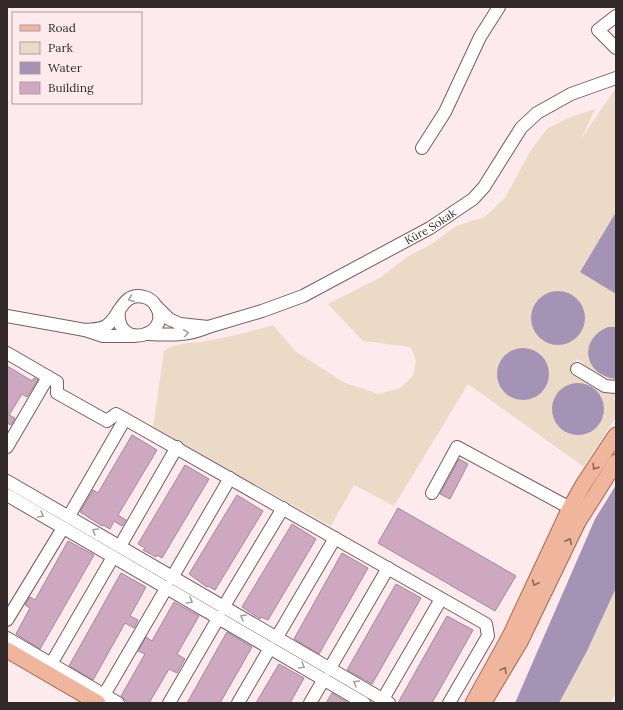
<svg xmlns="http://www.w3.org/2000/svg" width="623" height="710" font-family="Lora,serif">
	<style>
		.green { fill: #ebdac6 }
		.water { fill: #a593b6 }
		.building { fill: #cda8c0; stroke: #a08a98 }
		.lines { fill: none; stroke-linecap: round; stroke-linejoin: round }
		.minor-casing { stroke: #775e61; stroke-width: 14 }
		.major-casing { stroke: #a8644a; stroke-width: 17 }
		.minor { stroke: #fff; stroke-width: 12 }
		.major { stroke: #f0b59d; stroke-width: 15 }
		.oneway { stroke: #a49f9f }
		.oneway2 { stroke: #89685e }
		.labels { text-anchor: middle; stroke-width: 3; stroke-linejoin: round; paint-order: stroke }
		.street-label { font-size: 11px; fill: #34292a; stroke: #fceaec }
	</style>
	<rect width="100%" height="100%" fill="#fceaec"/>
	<g class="green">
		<path d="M616 88V212L580 272 616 294V384L605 383 582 370 581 368 584 363 577 359 571 369 604 388 616 389V394L613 399 616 401V417L584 467 468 384 394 506 354 485 331 526 153 428 164 351C176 342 192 344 206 341 229 337 251 332 273 325L295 351 345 383 379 394 400 388 413 376 416 361 411 347 363 341 328 304 381 277 407 257 432 244 456 226 485 217 505 198 531 150 547 129 568 118 595 109 581 139Z"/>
		<polygon points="616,588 616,693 610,703 559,703 587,651"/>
	</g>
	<g class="water">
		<polygon points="616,212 616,294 580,272"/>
		<circle cx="558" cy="318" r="27"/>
		<path d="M608 327H616V379C583 375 578 339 608 327Z"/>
		<circle cx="523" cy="374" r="26"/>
		<circle cx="578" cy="409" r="26"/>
		<polygon points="616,485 616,588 587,651 559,703 515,703 595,519"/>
	</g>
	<g class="building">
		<polygon points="7,366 32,381 34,378 38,380 27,397 22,394 9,415 15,418 11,425 7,423"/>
		<polygon points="132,435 157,450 118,515 126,520 122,526 114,521 110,529 103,525 102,526 80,512 93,490 98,493"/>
		<polygon points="459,459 468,464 450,499 440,494"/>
		<polygon points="185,465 209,479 162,558 157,555 156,557 143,550 145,548 138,544"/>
		<polygon points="237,495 263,511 215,590 208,586 207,587 189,574"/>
		<polygon points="398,508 516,576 495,611 378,543"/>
		<polygon points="292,524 316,539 268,620 261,617 260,619 242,607"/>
		<polygon points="68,541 94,555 40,649 16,634 30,608 25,605 30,597 35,600"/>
		<polygon points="342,553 368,568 319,654 294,639"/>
		<polygon points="121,573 146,587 130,616 138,620 134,628 125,623 93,680 69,666"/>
		<polygon points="396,584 421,598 372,684 347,670"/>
		<polygon points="174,602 199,616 177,654 185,659 177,673 169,669 149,703 128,703 121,696 145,654 138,651 146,637 152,641"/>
		<polygon points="447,616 473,630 432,703 398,703"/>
		<polygon points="227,632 252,647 220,703 187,703"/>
		<polygon points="279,664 304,678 290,703 256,703"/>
		<polygon points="332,693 338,697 349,703 326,703"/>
	</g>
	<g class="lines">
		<defs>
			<g id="minor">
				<polyline points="616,16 598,30 616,48"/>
				<polyline points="422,148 445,112 480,37 499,7"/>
				<path d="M119 310C114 352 174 336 156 306 153 301 149 298 144 297 122 291 120 317 106 326 100 330 91 329 85 330L103 336H135"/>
				<polyline points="7,316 85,330"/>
				<path id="s1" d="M208 327 262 311 303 296 430 228 473 199 484 187 521 128 537 113 571 94 616 78"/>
				<path d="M147 334C169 335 188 336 208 327L180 324 169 319 156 306"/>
				<polyline points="7,353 57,382 57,393 107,421 116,414 125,419 486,624 488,636 449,703"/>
				<polyline points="577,369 605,386 616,387"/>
				<polyline points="7,447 48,377"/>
				<polyline points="7,481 389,703"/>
				<polyline points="432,493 457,447 570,508"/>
				<polyline points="7,495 364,703"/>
				<polyline points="69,516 125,419"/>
				<polyline points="120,546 177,447"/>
				<polyline points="173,576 230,478"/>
				<polyline points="224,606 283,508"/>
				<polyline points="7,620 63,528"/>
				<polyline points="277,637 335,538"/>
				<polyline points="7,638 118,703"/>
				<polyline points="51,664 113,557"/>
				<polyline points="330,668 388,568"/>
				<polyline points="104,695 167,587"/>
				<polyline points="383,699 441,599"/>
				<polyline points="169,703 219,617"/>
				<polyline points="238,703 270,648"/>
				<polyline points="310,703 324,679"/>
			</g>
			<g id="major">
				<polyline points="7,650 98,703"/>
				<polyline points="484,702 520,642 578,522 616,462"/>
				<polyline points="473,703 510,636 569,510 583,485 616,435"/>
			</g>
		</defs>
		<use href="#minor" class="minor-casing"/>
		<use href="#major" class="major-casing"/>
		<use href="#minor" class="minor"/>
		<use href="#major" class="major"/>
	</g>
	<defs><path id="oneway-chevron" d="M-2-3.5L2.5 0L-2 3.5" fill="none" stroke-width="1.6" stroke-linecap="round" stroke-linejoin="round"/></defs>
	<g class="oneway">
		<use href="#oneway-chevron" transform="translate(131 299) rotate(157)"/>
		<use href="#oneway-chevron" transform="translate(186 333) rotate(-8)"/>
		<use href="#oneway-chevron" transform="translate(41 515) rotate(30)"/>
		<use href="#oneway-chevron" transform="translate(95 531) rotate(-150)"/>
		<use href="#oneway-chevron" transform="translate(190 601) rotate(30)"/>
		<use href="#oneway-chevron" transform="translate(243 617) rotate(-150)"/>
		<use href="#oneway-chevron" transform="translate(302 666) rotate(31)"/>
		<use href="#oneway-chevron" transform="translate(356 683) rotate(-150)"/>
	</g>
	<g class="oneway2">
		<use href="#oneway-chevron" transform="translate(595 467) rotate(123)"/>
		<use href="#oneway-chevron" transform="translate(569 541) rotate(-64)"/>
		<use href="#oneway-chevron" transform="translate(535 583) rotate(115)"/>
		<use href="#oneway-chevron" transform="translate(504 670) rotate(-59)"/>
	</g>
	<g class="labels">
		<g class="street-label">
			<text dy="4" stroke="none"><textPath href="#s1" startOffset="245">Küre Sokak</textPath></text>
		</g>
	</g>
	<rect width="623" height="710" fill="none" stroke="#34292a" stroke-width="16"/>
	<rect x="12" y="12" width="130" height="92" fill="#fceaec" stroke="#ac9d9e"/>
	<rect x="20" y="25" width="20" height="6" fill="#f0b59d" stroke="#ac9d9e"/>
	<text x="48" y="32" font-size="12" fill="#34292a">Road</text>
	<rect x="20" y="42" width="20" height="12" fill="#ebdac6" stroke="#ac9d9e"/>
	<text x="48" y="52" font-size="12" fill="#34292a">Park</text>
	<rect x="20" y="62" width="20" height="12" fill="#a593b6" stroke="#ac9d9e"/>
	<text x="48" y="72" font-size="12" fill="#34292a">Water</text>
	<rect x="20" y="82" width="20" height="12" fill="#cda8c0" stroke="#ac9d9e"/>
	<text x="48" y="92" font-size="12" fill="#34292a">Building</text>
</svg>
